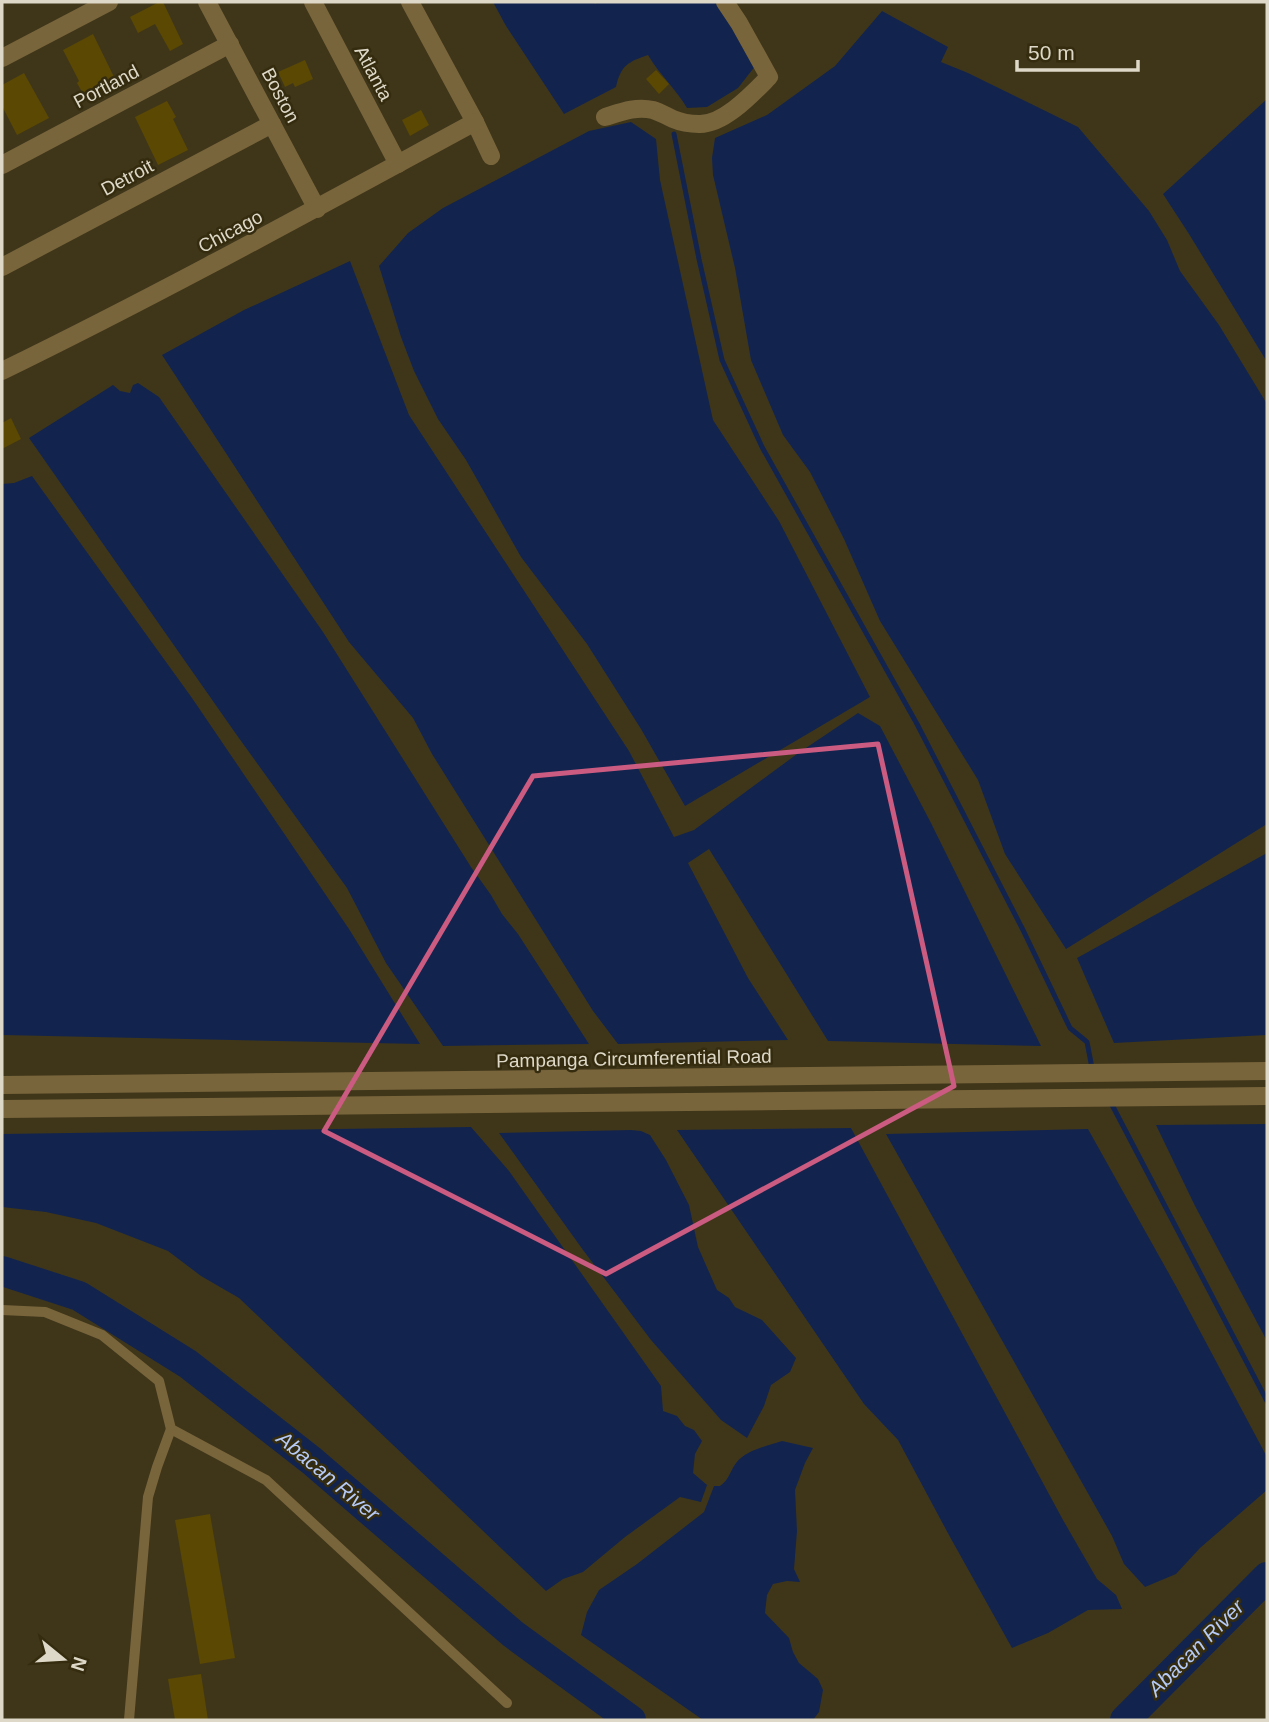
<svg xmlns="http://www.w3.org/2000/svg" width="1269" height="1722" font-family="Arial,sans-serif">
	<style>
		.water { fill: #12244e }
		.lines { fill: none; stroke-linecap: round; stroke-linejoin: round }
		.stream { stroke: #12244e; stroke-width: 5 }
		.river { stroke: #12244e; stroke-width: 30 }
		.building { fill: #5a4803 }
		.service { stroke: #79653c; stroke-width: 10 }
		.minor { stroke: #79653c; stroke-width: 18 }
		.marked { fill: none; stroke: #cb5b81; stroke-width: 5; stroke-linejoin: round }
		.labels { text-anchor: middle; stroke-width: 5; stroke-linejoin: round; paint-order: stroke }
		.street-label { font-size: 19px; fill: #ddd8c7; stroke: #352c0f }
		.water-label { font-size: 21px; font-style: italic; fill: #b5caf7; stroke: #352c0f }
	</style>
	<rect width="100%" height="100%" fill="#3f361a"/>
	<g class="water">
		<path d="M493 2H594L595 4 599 2H718L756 65 738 88 707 107 687 108C676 89 659 74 648 55 628 62 621 65 616 87L564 114 506 26Z"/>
		<polygon points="882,11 948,47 941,62 968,73 1078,127 1149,211 1167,240 1180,271 1219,325 1267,404 1267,824 1066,949 1005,854 978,780 880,621 844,539 810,472 783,435 751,360 735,268 713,175 712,158 715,138 767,115 835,66"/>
		<polygon points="1267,99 1267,362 1189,234 1163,194"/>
		<polygon points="631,122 656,139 660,180 713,420 779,521 870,697 685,806 641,729 587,644 521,557 466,460 438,419 414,371 401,337 379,266 408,233 443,208 589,131"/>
		<polygon points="350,261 409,415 629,751 674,837 694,830 797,754 858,713 880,726 931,823 1041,1046 828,1041 709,849 688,863 748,978 788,1040 618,1044 593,1011 432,754 413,718 349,642 162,355 244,310"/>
		<polygon points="138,383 159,397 323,632 471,867 491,895 502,914 518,934 589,1044 443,1046 386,963 347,888 236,734 29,438 113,385 120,391 130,393 133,385"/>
		<polygon points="32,476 192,698 349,929 420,1044 2,1035 2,484 14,483"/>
		<polygon points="1267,853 1267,1035 1114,1043 1077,958"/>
		<polygon points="1267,1124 1267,1341 1195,1206 1156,1125"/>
		<polygon points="471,1127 509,1171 661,1386 663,1411 677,1416 685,1426 694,1430 702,1441 695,1454 693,1473 707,1485 701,1502 680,1497 625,1537 583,1572 563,1579 546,1591 239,1298 201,1276 168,1251 96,1223 46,1212 2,1207 2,1134"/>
		<polygon points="851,1128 1063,1520 1097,1579 1116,1595 1122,1609 1088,1610 1048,1633 1012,1648 950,1537 898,1440 864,1404 677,1130"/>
		<polygon points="1088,1129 1177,1288 1267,1457 1267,1490 1200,1548 1176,1574 1145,1587 1124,1564 1112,1536 886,1134"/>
		<polygon points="631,1130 641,1131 650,1135 666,1160 689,1205 698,1247 717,1290 729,1298 735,1307 762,1320 796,1358 790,1372 771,1385 764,1406 747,1438 721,1420 651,1340 583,1250 499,1133"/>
		<path d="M782 1441 813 1448 805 1463 795 1490 797 1531 794 1569 800 1582 787 1581 773 1584 767 1595 765 1613 789 1638 793 1652 799 1663 818 1679 823 1690 819 1712 813 1720H703L581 1635 587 1612 599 1590 637 1564 704 1512 714 1486H720C729 1480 730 1471 736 1463 746 1450 767 1446 782 1441Z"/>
	</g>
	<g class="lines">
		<g class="stream">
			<polyline points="674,134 699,259 722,360 762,447 917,724 1023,930 1070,1028 1087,1042 1092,1068"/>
			<polyline points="1110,1101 1267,1401"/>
		</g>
		<g class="river">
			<polyline points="2,1271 79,1296 188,1364 312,1461 513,1634 631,1720"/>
			<polyline points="1125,1720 1267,1577"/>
		</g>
	</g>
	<g class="building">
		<polygon points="159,2 163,2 183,44 170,51 155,24 138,33 130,17"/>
		<polygon points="93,34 117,83 86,99 77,83 79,81 63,50"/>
		<polygon points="305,60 313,79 295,87 293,83 285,87 278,72"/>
		<polygon points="656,70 669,84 659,94 646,79"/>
		<polygon points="24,73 49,118 17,135 2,106 2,85"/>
		<polygon points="167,101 176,117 173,119 188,150 158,165 135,117"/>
		<polygon points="421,110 429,125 410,136 402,120"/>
		<polygon points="11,418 21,439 2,449 2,423"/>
		<polygon points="210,1514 235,1658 200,1664 175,1520"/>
		<polygon points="201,1674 208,1720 175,1720 168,1679"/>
	</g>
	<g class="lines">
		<g class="service">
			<polyline points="2,1310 45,1312 102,1335 159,1381 171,1429 266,1480 507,1703"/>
			<polyline points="129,1720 148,1497 157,1467 171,1429"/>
		</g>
		<g class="minor">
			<polyline points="207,2 317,209"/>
			<polyline points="313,2 398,164"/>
			<polyline points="410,2 475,122 491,156"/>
			<polyline points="2,58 109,2"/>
			<path d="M605 117C621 112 636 106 653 110 660 112 666 116 673 119 680 122 691 124 699 124 724 125 753 93 769 77L739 23 725 2"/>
			<polyline points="2,165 230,44"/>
			<polyline points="2,267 272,124"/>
			<path d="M2 371C162 293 318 207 475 122"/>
			<polyline points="2,1085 1267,1071"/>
			<polyline points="2,1109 1267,1096"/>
		</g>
	</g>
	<path class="marked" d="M878 744 954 1086 606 1274 324 1131 533 776Z"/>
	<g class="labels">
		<g class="street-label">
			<text transform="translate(374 73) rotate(62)" y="7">Atlanta</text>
			<text transform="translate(106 86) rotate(-28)" y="7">Portland</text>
			<text transform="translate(281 95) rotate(62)" y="7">Boston</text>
			<text transform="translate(127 177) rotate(-28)" y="7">Detroit</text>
			<text transform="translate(230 231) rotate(-28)" y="7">Chicago</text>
			<text transform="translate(634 1058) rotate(-1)" y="7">Pampanga Circumferential Road</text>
		</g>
		<g class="water-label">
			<text transform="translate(328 1476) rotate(40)" y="7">Abacan River</text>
			<text transform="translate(1196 1648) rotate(-45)" y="7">Abacan River</text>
		</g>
	</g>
	<rect width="1269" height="1722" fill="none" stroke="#ddd8c7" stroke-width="7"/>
	<g transform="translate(63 1659) rotate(108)" stroke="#352c0f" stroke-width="5" paint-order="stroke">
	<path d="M0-5L12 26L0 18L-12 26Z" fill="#ddd8c7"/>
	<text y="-10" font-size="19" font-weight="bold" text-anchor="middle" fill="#ddd8c7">N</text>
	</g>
	<path d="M1017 60v10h121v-10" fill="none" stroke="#ddd8c7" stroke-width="3.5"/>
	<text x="1028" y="60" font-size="21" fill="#ddd8c7" stroke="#352c0f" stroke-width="5" paint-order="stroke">50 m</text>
</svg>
